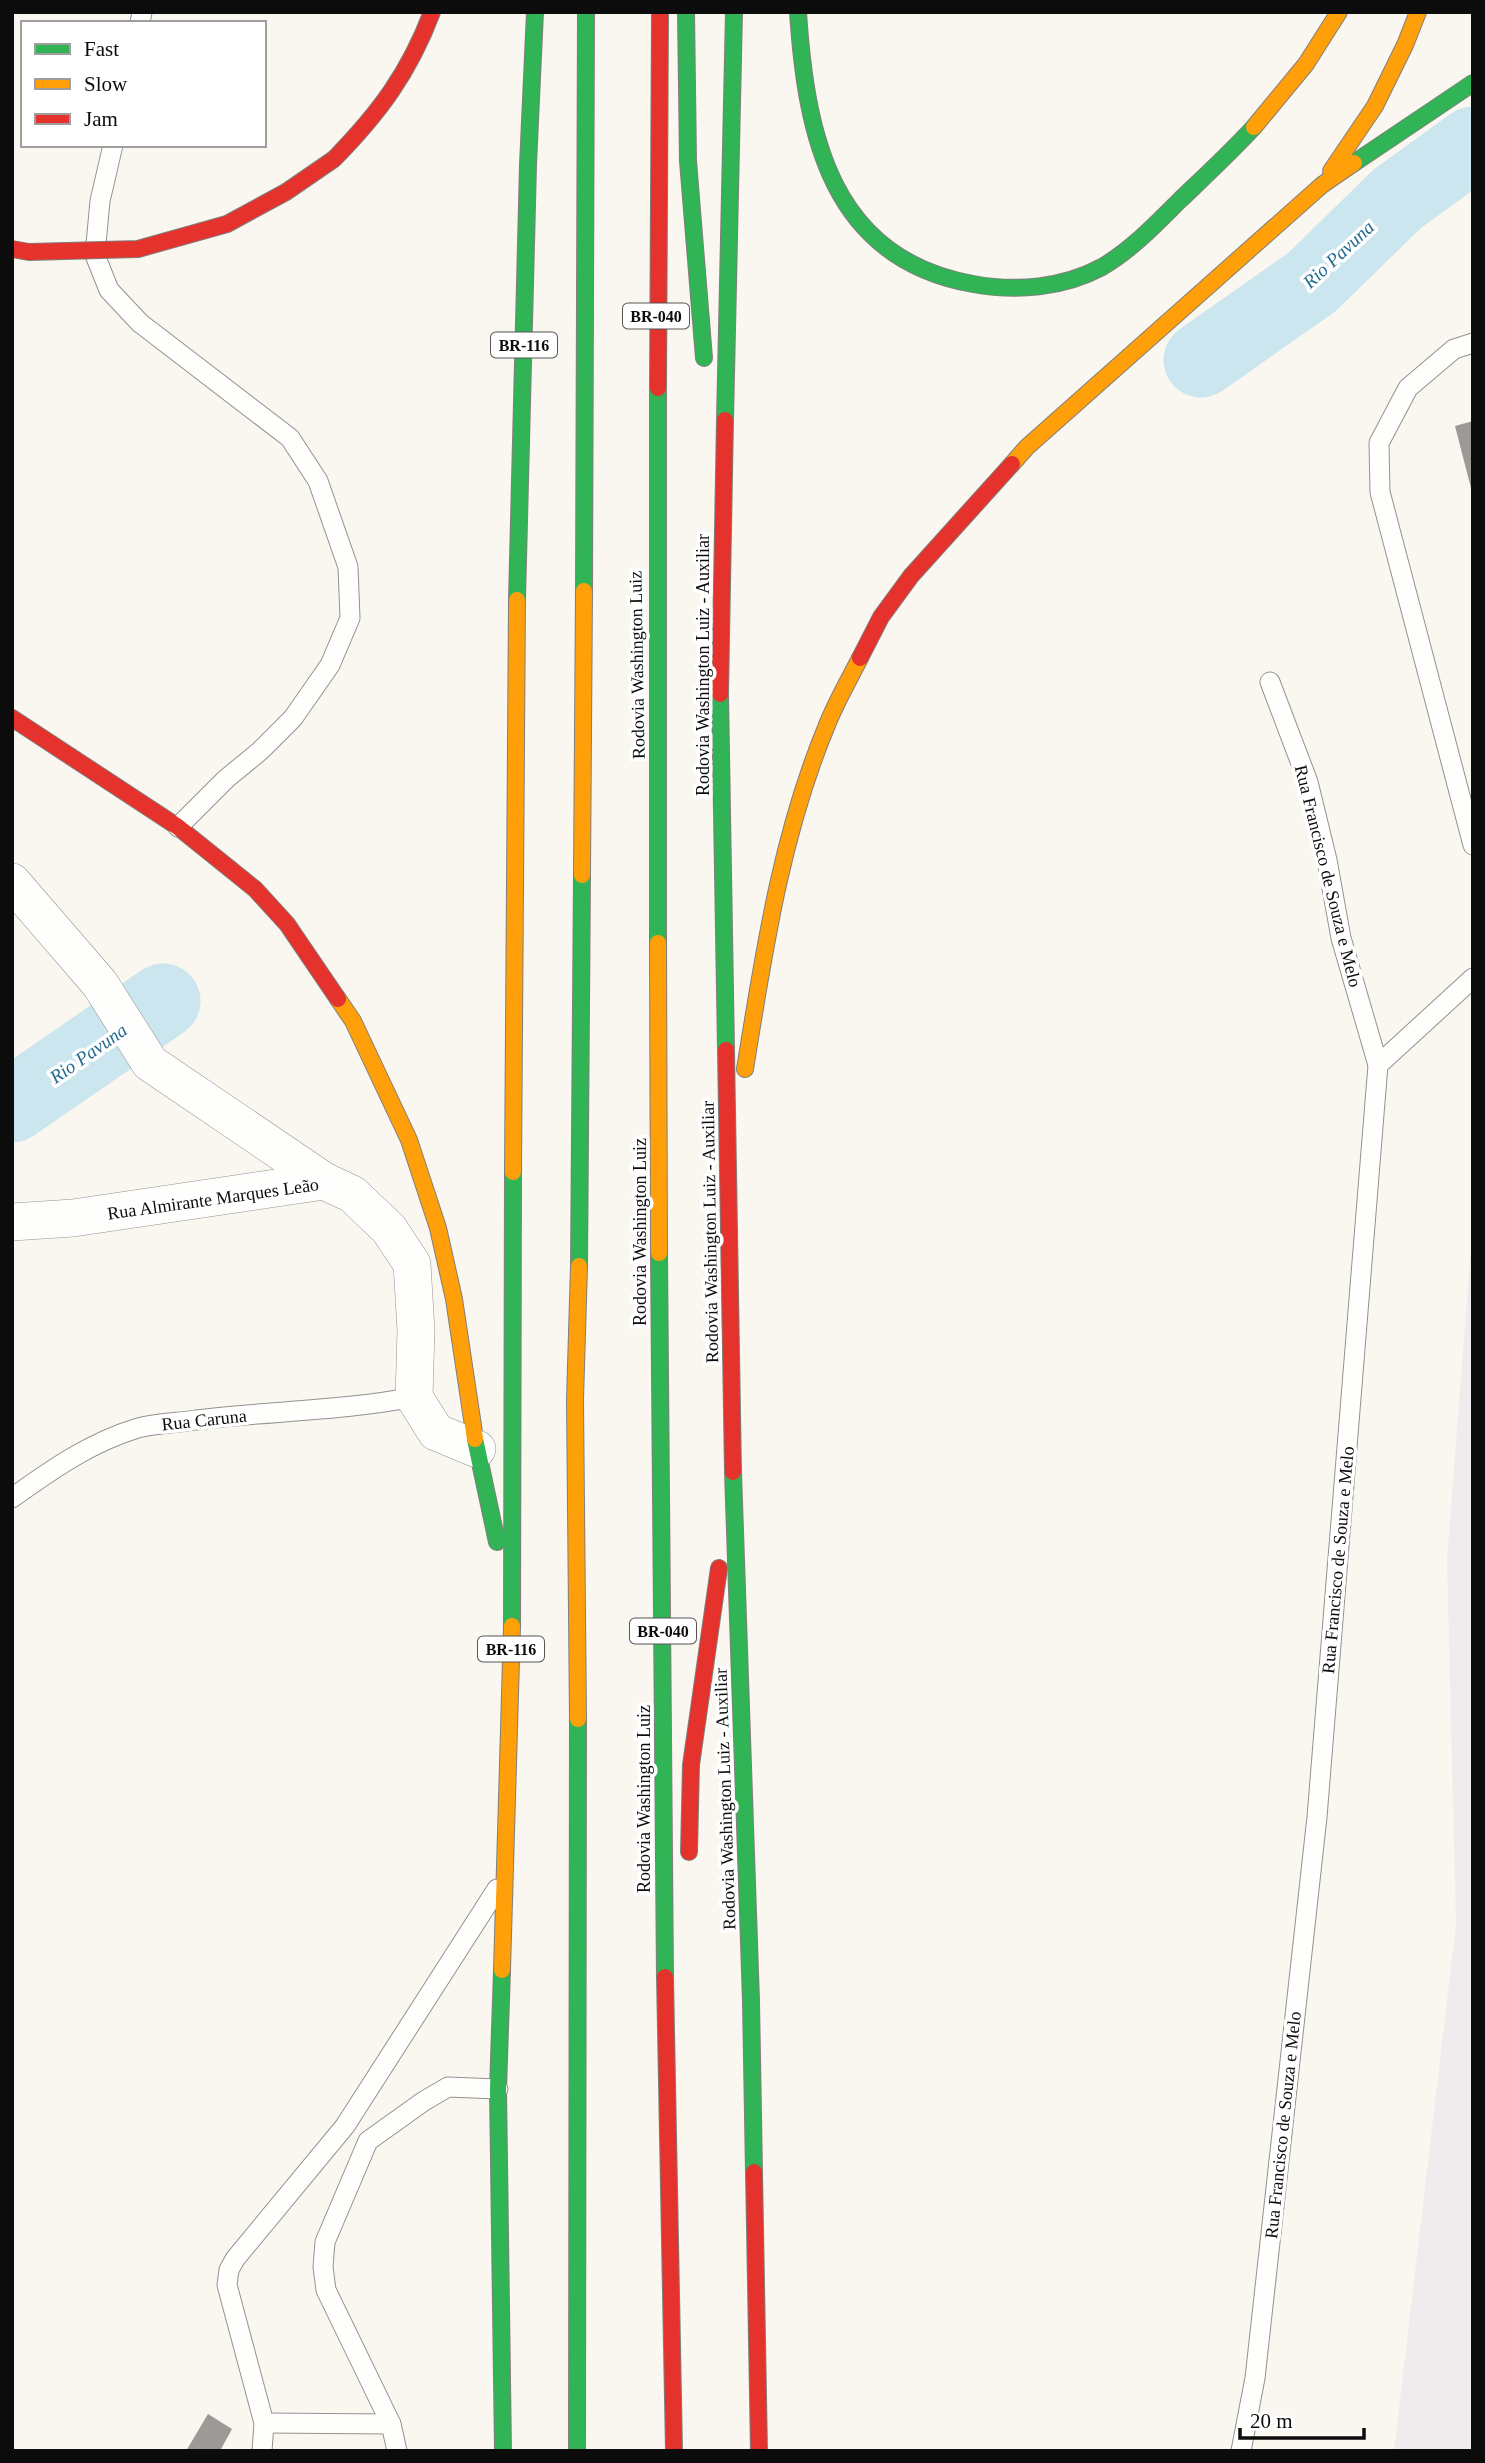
<svg xmlns="http://www.w3.org/2000/svg" width="1485" height="2463" font-family="Georgia,serif">
	<style>
		.industrial { fill: #f0ebed }
		.lines { fill: none; stroke-linecap: round; stroke-linejoin: round }
		.river { stroke: #cbe6ef; stroke-width: 75 }
		.building { fill: #9c9a96 }
		.lane-casing { stroke: #93928f; stroke-width: 21 }
		.street-casing { stroke: #93928f; stroke-width: 38 }
		.fast-casing { stroke: #807f7c; stroke-width: 18 }
		.slow-casing { stroke: #807f7c; stroke-width: 18 }
		.jam-casing { stroke: #807f7c; stroke-width: 18 }
		.lane { stroke: #fefefd; stroke-width: 19 }
		.street { stroke: #fefefd; stroke-width: 37 }
		.fast { stroke: #30b455; stroke-width: 16 }
		.slow { stroke: #ff9f0a; stroke-width: 16 }
		.jam { stroke: #e5322d; stroke-width: 16 }
		.jam-bridge-casing { stroke: #807f7c; stroke-width: 18; stroke-linecap: butt }
		.jam-bridge { stroke: #e5322d; stroke-width: 16 }
		.labels { text-anchor: middle; stroke-width: 7; stroke-linejoin: round; paint-order: stroke }
		.shield { fill: #fff; stroke: #555; stroke-width: 2 }
		.shield-label { font-size: 16px; font-weight: bold; fill: #0c0c0c }
		.street-label { font-size: 18px; fill: #0c0c0c; stroke: #fff }
		.water-label { font-size: 19px; font-style: italic; fill: #236a90; stroke: #fff }
	</style>
	<rect width="100%" height="100%" fill="#faf7f0"/>
	<polygon class="industrial" points="1473,1221 1473,2451 1394,2451 1456,1924 1447,1560"/>
	<g class="lines">
		<g class="river">
			<polyline points="1201,360 1312,282 1397,199 1473,144"/>
			<polyline points="12,1105 163,1001"/>
		</g>
	</g>
	<g class="building">
		<polygon points="1473,421 1473,492 1472,492 1455,426"/>
		<polygon points="208,2414 232,2429 220,2451 186,2451"/>
	</g>
	<g class="lines">
		<defs>
			<g id="lane">
				<polyline points="140,23 142,12"/>
				<polyline points="113,145 100,201 95,255 109,290 140,323 290,438 318,481 348,567 350,618 330,665 293,718 260,751 226,779 178,827"/>
				<polyline points="1473,343 1454,349 1408,388 1379,443 1380,492 1473,845"/>
				<polyline points="1378,1065 1473,978"/>
				<path d="M12 1498C51 1470 91 1442 138 1428 156 1423 177 1423 196 1420 268 1411 342 1411 414 1397"/>
				<polyline points="264,2423 391,2424"/>
				<polyline points="262,2451 264,2423 227,2285 229,2270 235,2259 345,2126 497,1889"/>
				<polyline points="397,2451 391,2424 326,2290 323,2267 325,2242 368,2141 424,2101 448,2087 498,2089"/>
				<polyline points="1241,2451 1255,2378 1317,1817 1378,1065 1341,938 1327,860 1308,782 1270,682"/>
			</g>
			<g id="street">
				<polyline points="12,882 100,984 150,1063 324,1181"/>
				<polyline points="12,1222 73,1218 324,1181 352,1194 389,1229 412,1264 416,1331 414,1397 436,1432 477,1449"/>
			</g>
			<g id="fast">
				<polyline points="686,12 688,161 704,358"/>
				<path d="M798 12C806 135 831 259 973 284 1016 292 1063 288 1102 267 1131 250 1155 225 1179 201 1204 177 1230 153 1254 127"/>
				<polyline points="1354,163 1473,83"/>
				<polyline points="658,388 658,943"/>
				<polyline points="725,420 734,12"/>
				<polyline points="584,591 586,12"/>
				<polyline points="517,600 528,165 535,12"/>
				<polyline points="720,694 726,1050"/>
				<polyline points="659,1253 665,1977"/>
				<polyline points="579,1266 582,875"/>
				<polyline points="475,1439 497,1542"/>
				<polyline points="733,1472 751,2001 754,2172"/>
				<polyline points="512,1626 513,1172"/>
				<polyline points="502,1970 498,2089 503,2451"/>
				<polyline points="577,2451 578,1719"/>
			</g>
			<g id="slow">
				<polyline points="1254,127 1306,64 1339,12"/>
				<polyline points="1331,171 1375,106 1405,45 1418,12"/>
				<polyline points="1012,464 1027,447 1322,185 1354,163"/>
				<polyline points="582,875 584,591"/>
				<polyline points="658,943 659,1253"/>
				<polyline points="338,999 353,1021 409,1140 438,1228 454,1299 475,1439"/>
				<path d="M745 1069C764 952 781 835 827 725 836 702 849 680 860 658"/>
				<polyline points="513,1172 517,600"/>
				<polyline points="578,1719 575,1400 579,1266"/>
				<polyline points="502,1970 512,1626"/>
			</g>
			<g id="jam">
				<path d="M334 159C379 113 409 73 432 12"/>
				<polyline points="658,388 660,12"/>
				<polyline points="860,658 881,617 911,576 1012,464"/>
				<polyline points="720,694 725,420"/>
				<polyline points="12,718 178,827 255,889 287,924 338,999"/>
				<polyline points="726,1050 733,1472"/>
				<polyline points="689,1852 691,1765 719,1568"/>
				<polyline points="665,1977 674,2451"/>
				<polyline points="754,2172 759,2451"/>
			</g>
		</defs>
		<use href="#lane" class="lane-casing"/>
		<use href="#street" class="street-casing"/>
		<use href="#fast" class="fast-casing"/>
		<use href="#slow" class="slow-casing"/>
		<use href="#jam" class="jam-casing"/>
		<use href="#lane" class="lane"/>
		<use href="#street" class="street"/>
		<use href="#fast" class="fast"/>
		<use href="#slow" class="slow"/>
		<use href="#jam" class="jam"/>
		<defs>
			<polyline id="jam-bridge" points="12,249 29,252 138,249 227,224 286,192 334,159"/>
		</defs>
		<use href="#jam-bridge" class="jam-bridge-casing"/>
		<use href="#jam-bridge" class="jam-bridge"/>
	</g>
	<g class="labels">
		<g class="shield">
			<rect x="623" y="303.5" width="66" height="25" rx="5"/>
			<rect x="491" y="332.5" width="66" height="25" rx="5"/>
			<rect x="630" y="1618.5" width="66" height="25" rx="5"/>
			<rect x="478" y="1636.5" width="66" height="25" rx="5"/>
		</g>
		<g class="shield-label">
			<text x="656" y="322">BR-040</text>
			<text x="524" y="351">BR-116</text>
			<text x="663" y="1637">BR-040</text>
			<text x="511" y="1655">BR-116</text>
		</g>
		<g class="street-label">
			<text transform="translate(637 665) rotate(-91)" y="6">Rodovia Washington Luiz</text>
			<text transform="translate(703 665) rotate(-90)" y="6">Rodovia Washington Luiz - Auxiliar</text>
			<text transform="translate(1328 876) rotate(76)" y="6">Rua Francisco de Souza e Melo</text>
			<text transform="translate(213 1199) rotate(-8)" y="6">Rua Almirante Marques Leão</text>
			<text transform="translate(640 1232) rotate(-90)" y="6">Rodovia Washington Luiz</text>
			<text transform="translate(710 1232) rotate(-91)" y="6">Rodovia Washington Luiz - Auxiliar</text>
			<text transform="translate(204 1420) rotate(-6)" y="6">Rua Caruna</text>
			<text transform="translate(1338 1560) rotate(-85)" y="6">Rua Francisco de Souza e Melo</text>
			<text transform="translate(644 1799) rotate(-90)" y="6">Rodovia Washington Luiz</text>
			<text transform="translate(725 1799) rotate(-92)" y="6">Rodovia Washington Luiz - Auxiliar</text>
			<text transform="translate(1283 2125) rotate(-84)" y="6">Rua Francisco de Souza e Melo</text>
		</g>
		<g class="water-label">
			<text transform="translate(1338 254) rotate(-43)" y="7">Rio Pavuna</text>
			<text transform="translate(88 1053) rotate(-35)" y="7">Rio Pavuna</text>
		</g>
	</g>
	<rect width="1485" height="2463" fill="none" stroke="#0c0c0c" stroke-width="28"/>
	<rect x="21" y="21" width="245" height="126" fill="#ffffff" stroke="#9e9e9e" stroke-width="2"/>
	<rect x="35" y="44" width="35" height="10" fill="#30b455" stroke="#9e9e9e" stroke-width="2"/>
	<text x="84" y="56" font-size="21" fill="#0c0c0c">Fast</text>
	<rect x="35" y="79" width="35" height="10" fill="#ff9f0a" stroke="#9e9e9e" stroke-width="2"/>
	<text x="84" y="91" font-size="21" fill="#0c0c0c">Slow</text>
	<rect x="35" y="114" width="35" height="10" fill="#e5322d" stroke="#9e9e9e" stroke-width="2"/>
	<text x="84" y="126" font-size="21" fill="#0c0c0c">Jam</text>
	<path d="M1240 2428v10h124v-10" fill="none" stroke="#0c0c0c" stroke-width="3.5"/>
	<text x="1250" y="2428" font-size="21" fill="#0c0c0c" stroke="#ffffff" stroke-width="5" paint-order="stroke">20 m</text>
</svg>
